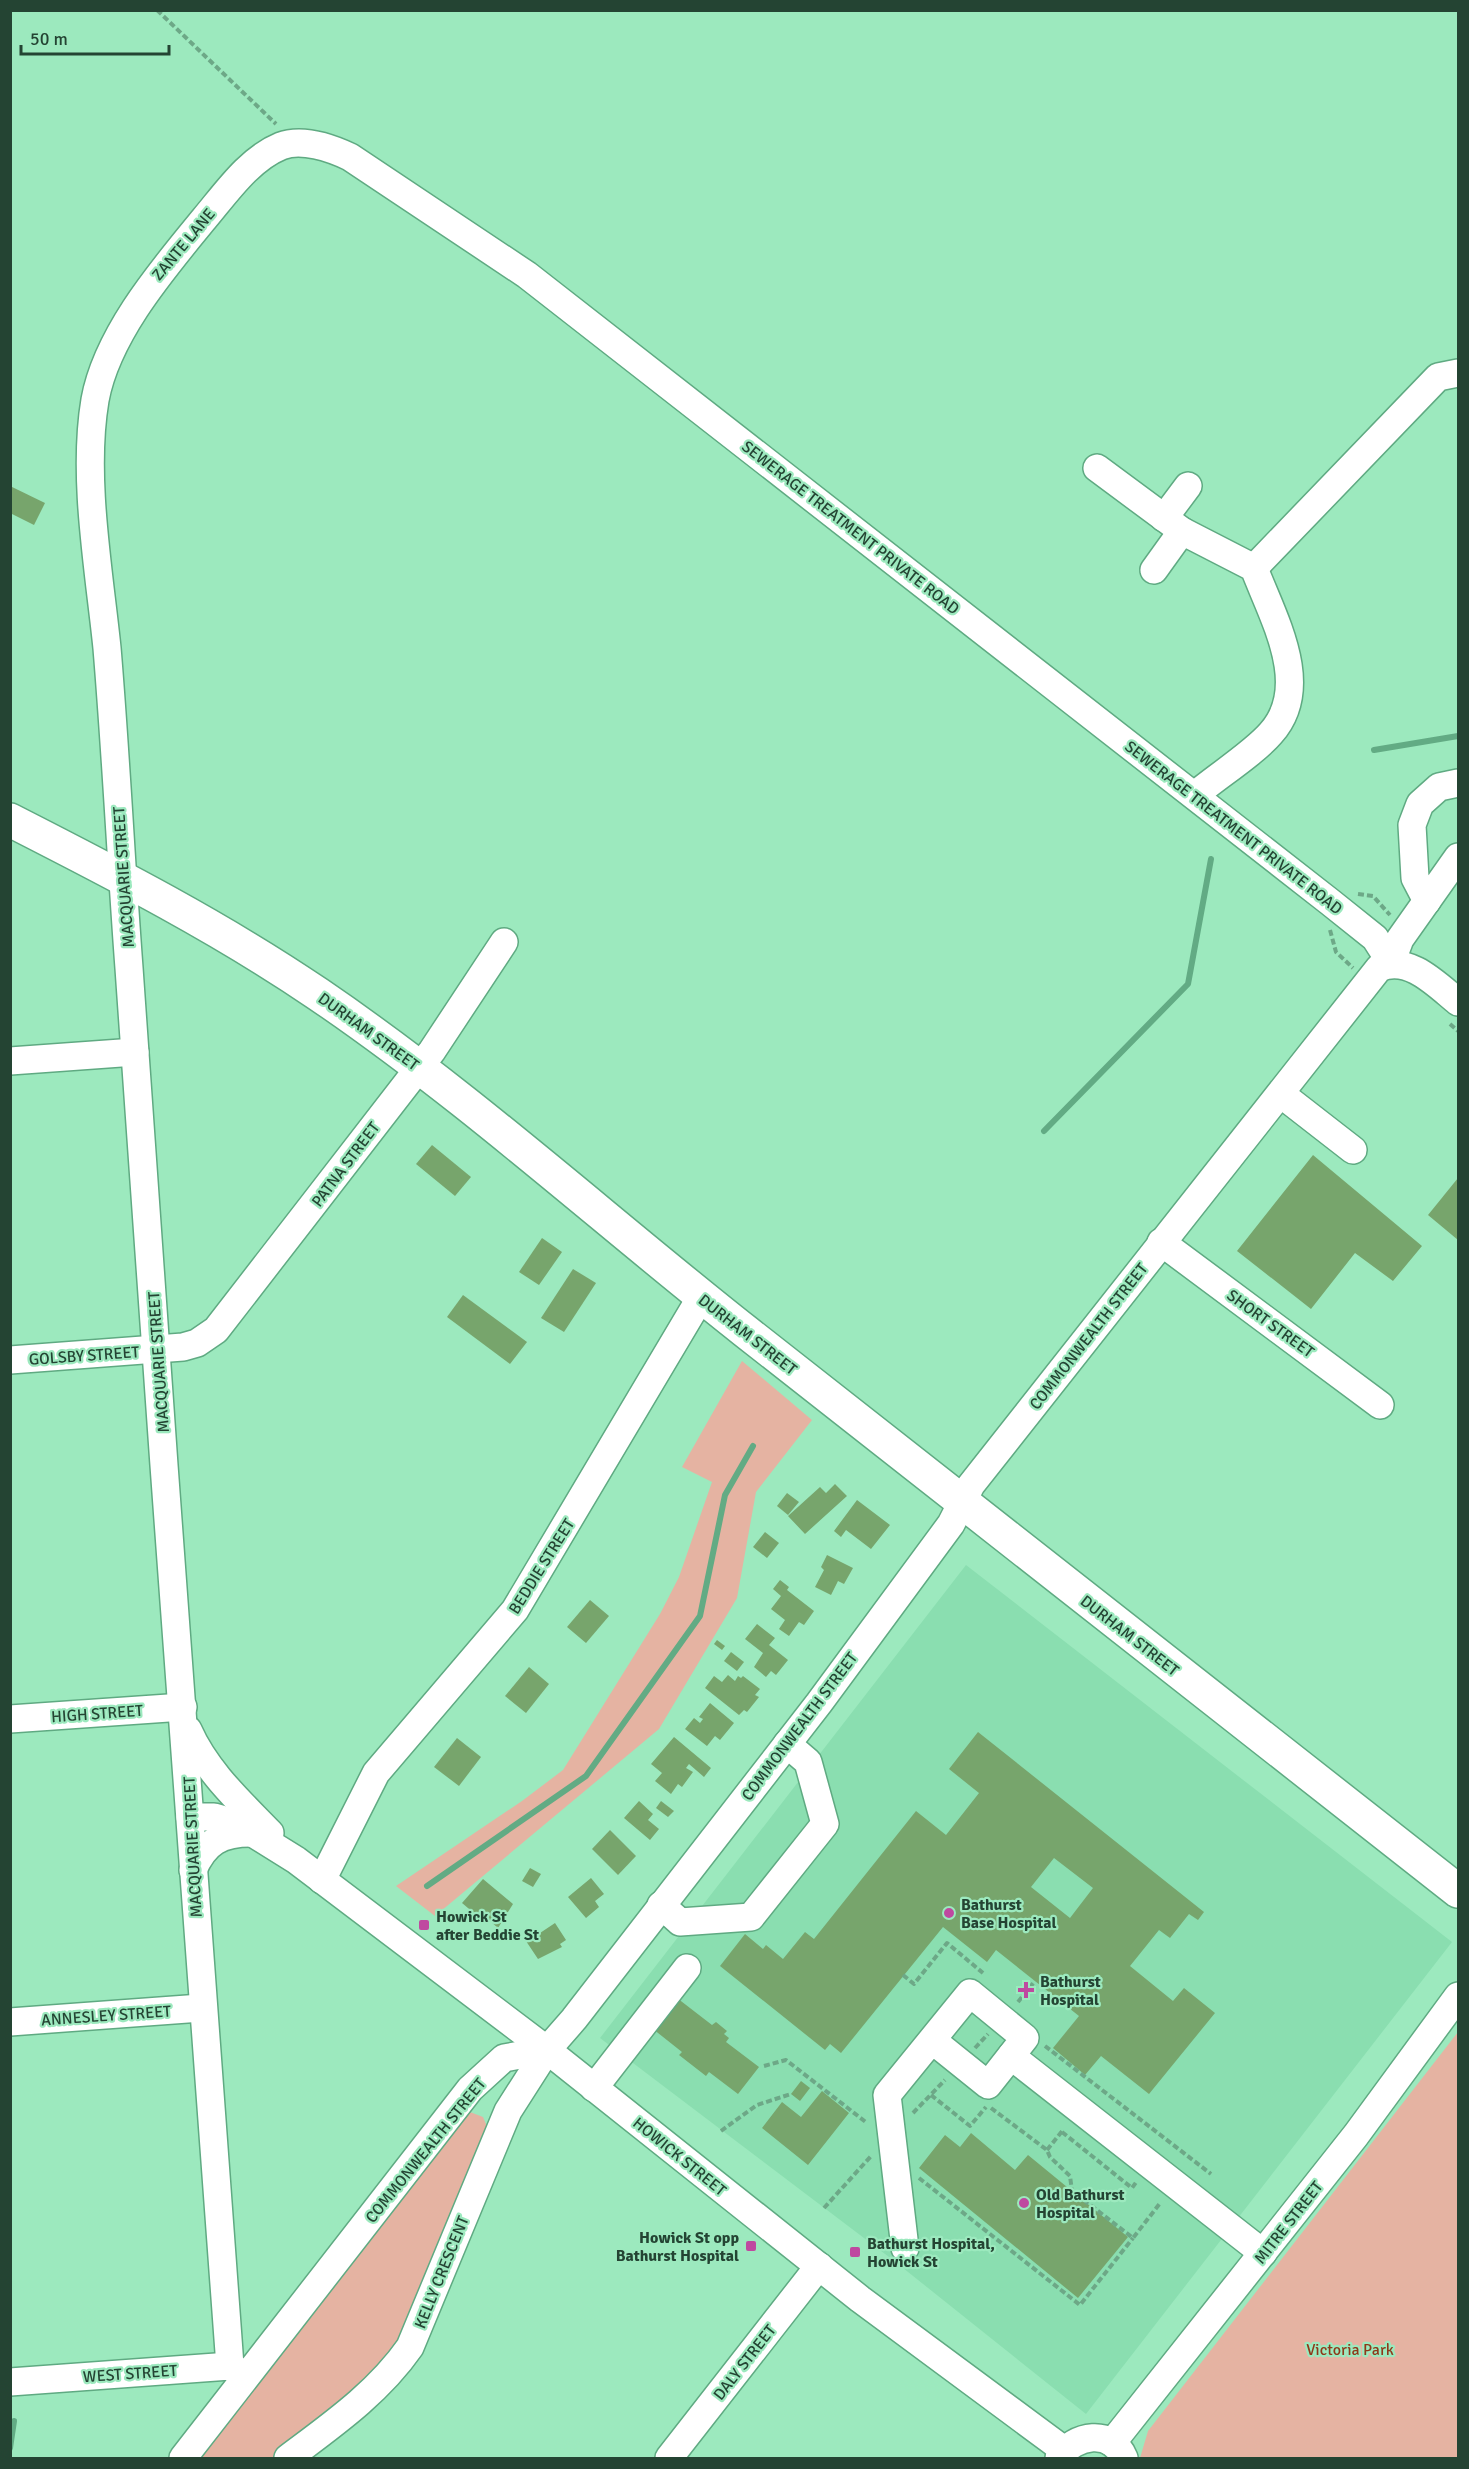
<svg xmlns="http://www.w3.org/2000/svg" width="1469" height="2469" font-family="Signika,sans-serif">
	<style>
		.built { fill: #8adeb0 }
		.green { fill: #e5b3a2 }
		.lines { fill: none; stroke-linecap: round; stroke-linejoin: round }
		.stream { stroke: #62ab84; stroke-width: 6 }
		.building { fill: #77a56c; fill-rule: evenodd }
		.minor-casing { stroke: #5faa82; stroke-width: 30 }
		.major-casing { stroke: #5faa82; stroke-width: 36 }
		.path { stroke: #6da887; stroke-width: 4; stroke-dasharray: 6 3; stroke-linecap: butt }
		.minor { stroke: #fff; stroke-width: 27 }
		.major { stroke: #fff; stroke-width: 33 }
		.poi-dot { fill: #bf49a0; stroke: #9ce9be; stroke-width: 2 }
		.labels { text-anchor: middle; stroke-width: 4.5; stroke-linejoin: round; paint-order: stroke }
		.street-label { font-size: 16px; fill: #244433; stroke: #9ce9be }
		.poi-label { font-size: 16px; font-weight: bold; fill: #244433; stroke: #9ce9be; text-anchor: start }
		.park-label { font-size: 16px; fill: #8e3819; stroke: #9ce9be }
	</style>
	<rect width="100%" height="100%" fill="#9ce9be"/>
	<polygon class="built" points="966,1565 1452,1942 1086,2414 893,2260 600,2038"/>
	<g class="green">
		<polygon points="742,1361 812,1420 756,1492 737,1598 659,1729 435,1916 396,1886 522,1801 563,1770 660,1614 679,1577 712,1482 682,1467"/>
		<polygon points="1458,2032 1458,2458 1140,2458 1148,2431"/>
		<polygon points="470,2112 483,2117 488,2129 404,2336 362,2389 272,2458 194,2458 463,2114"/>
	</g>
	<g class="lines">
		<g class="stream">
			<polyline points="1374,750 1458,736"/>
			<polyline points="1044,1131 1188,984 1211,859"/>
			<polyline points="427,1886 586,1776 700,1616 725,1495 753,1446"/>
			<polyline points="10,2448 14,2421"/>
		</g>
	</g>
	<g class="building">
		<polygon points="10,486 45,503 34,525 10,513"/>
		<polygon points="432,1145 471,1177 455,1196 416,1164"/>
		<polygon points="1313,1155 1422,1246 1393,1281 1355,1253 1311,1309 1237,1251"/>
		<polygon points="1458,1178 1458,1240 1428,1215"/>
		<polygon points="542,1238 562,1252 539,1285 519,1272"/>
		<polygon points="573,1269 596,1283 564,1332 541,1318"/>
		<polygon points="463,1295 527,1342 510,1364 447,1317"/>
		<polygon points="835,1484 847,1496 805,1534 788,1516 820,1487 826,1493"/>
		<polygon points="787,1493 799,1502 788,1515 777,1506"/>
		<polygon points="857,1500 890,1525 871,1549 846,1530 841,1537 834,1531"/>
		<polygon points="765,1532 779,1543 767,1558 753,1547"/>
		<polygon points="827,1555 853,1568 844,1584 838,1581 831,1595 815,1587 824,1570 821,1567"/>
		<polygon points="780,1580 789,1587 787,1590 814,1611 804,1625 799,1622 789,1636 779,1629 785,1620 771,1609 781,1596 773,1589"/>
		<polygon points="590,1600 609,1616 586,1643 567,1627"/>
		<polygon points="757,1624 775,1638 769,1645 788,1660 776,1675 771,1671 766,1677 754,1667 763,1653 745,1639"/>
		<polygon points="717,1640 725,1646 722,1650 714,1644"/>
		<polygon points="731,1652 744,1662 737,1671 724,1661"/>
		<polygon points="529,1667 549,1684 526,1713 505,1696"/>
		<polygon points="728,1675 735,1681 738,1676 741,1678 743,1676 760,1689 755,1695 759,1697 747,1712 744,1710 739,1715 705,1688 714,1676 722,1682"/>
		<polygon points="710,1703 734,1723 720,1740 715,1736 707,1746 685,1729 694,1718 700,1723 703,1719 699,1717"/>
		<path d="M978 1732 1204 1912 1198 1920 1189 1914 1170 1938 1159 1930 1130 1966 1173 2001 1184 1988 1215 2013 1149 2094 1101 2056 1085 2075 1053 2048 1079 2016 996 1950 987 1962 943 1927 841 2053 830 2044 825 2050 720 1966 745 1934 763 1949 766 1945 783 1959 805 1932 814 1939 916 1811 946 1835 979 1793 949 1769ZM1054 1858 1093 1888 1070 1918 1031 1887Z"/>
		<polygon points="674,1737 711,1768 704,1777 689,1764 686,1768 693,1772 682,1787 678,1784 671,1794 655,1781 662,1773 651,1764"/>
		<polygon points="457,1738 481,1757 459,1786 434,1767"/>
		<polygon points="639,1801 653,1814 648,1820 659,1829 650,1840 624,1818"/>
		<polygon points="661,1801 674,1811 668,1817 656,1808"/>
		<polygon points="610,1830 636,1856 618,1875 592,1849"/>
		<polygon points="530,1868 541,1874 533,1887 522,1881"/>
		<polygon points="591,1878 604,1894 595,1901 599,1907 586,1918 568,1897"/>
		<polygon points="483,1879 513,1904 498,1928 490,1921 487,1924 462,1903"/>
		<polygon points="555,1923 566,1940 560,1944 562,1947 538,1959 526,1941 529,1939 526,1935 531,1932 534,1937"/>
		<polygon points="677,1998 712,2025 716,2022 727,2031 724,2034 729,2038 726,2042 759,2067 738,2094 709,2072 706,2076 679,2055 682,2052 653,2029"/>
		<polygon points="801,2081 810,2088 800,2101 791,2094"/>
		<polygon points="822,2091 849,2113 808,2165 762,2128 782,2102 801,2117"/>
		<polygon points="971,2133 1015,2170 1028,2155 1128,2237 1078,2298 919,2168 945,2135 960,2147"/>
	</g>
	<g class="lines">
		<defs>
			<g id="minor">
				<path d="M1097 468 1182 531 1254 568C1273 618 1313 686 1271 733 1254 753 1216 777 1195 795"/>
				<polyline points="1164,518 1188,486"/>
				<polyline points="1254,568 1438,377 1458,373"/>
				<polyline points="1154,570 1182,531"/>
				<polyline points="1427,901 1415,878 1412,825 1420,804 1439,787 1458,783"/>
				<polyline points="1391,963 1400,939 1458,857"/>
				<polyline points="10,1061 135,1052"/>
				<polyline points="1281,1094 1353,1150"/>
				<polyline points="1161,1242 1380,1405"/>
				<polyline points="10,1360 183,1347 197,1343 216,1330 432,1051 504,942"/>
				<polyline points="10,1719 183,1707"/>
				<path d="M188 1730C206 1771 240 1802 270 1833"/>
				<polyline points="190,1817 214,1817 238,1824 296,1860 547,2050 860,2299 1064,2450"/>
				<path d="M193 1870C205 1842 221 1833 251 1833"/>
				<polyline points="322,1880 376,1773 515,1610 701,1297"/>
				<polyline points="661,1905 680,1922 751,1917 825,1824 808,1762 787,1744"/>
				<polyline points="10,2022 201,2008"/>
				<polyline points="1011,2056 1263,2253"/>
				<polyline points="594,2088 687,1968"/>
				<polyline points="905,2248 887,2095 970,1993 1025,2038 988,2085 932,2040"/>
				<path d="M230 2366C192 1900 163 1434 129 968 121 862 116 755 107 648 99 570 82 477 95 400 107 334 163 269 204 219 226 193 249 159 281 146 302 138 331 148 350 157L527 275 1330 902 1375 938 1391 963"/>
				<polyline points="10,2382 230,2366 246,2376"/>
				<polyline points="1112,2443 1356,2135 1458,1996"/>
				<polyline points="183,2458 470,2089 504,2058 547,2050"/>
				<path d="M288 2458C332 2425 378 2393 410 2347L508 2111 547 2050 574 2019 819 1703 951 1524 971 1485 1379 968C1409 955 1436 984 1458 1002"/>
				<polyline points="669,2458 819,2266"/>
				<path d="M1059 2458C1074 2434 1112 2428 1124 2458"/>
			</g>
			<path id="major" d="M10 820C116 874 221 928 318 994 468 1096 603 1219 745 1331 982 1519 1220 1705 1458 1891"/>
		</defs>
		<use href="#minor" class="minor-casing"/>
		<use href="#major" class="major-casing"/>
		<g class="path">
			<polyline points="157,10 276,124"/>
			<polyline points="1358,894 1373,896 1390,915"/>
			<polyline points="1330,930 1336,952 1353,968"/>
			<polyline points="1450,1024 1458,1031"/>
			<polyline points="903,1975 914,1984 947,1943 983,1973"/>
			<polyline points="1018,2002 1035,1981"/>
			<polyline points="1045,2046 1211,2174"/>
			<polyline points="975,2048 988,2034"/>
			<polyline points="764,2066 786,2060 867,2123"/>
			<polyline points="931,2095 970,2126 986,2107"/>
			<polyline points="991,2108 1047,2150 1050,2157 1070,2176 1072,2191 1133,2238 1161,2202"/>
			<polyline points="913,2113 945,2080"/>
			<polyline points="721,2131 757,2105 791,2094"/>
			<polyline points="1062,2132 1132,2188 1137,2181"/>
			<polyline points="1047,2150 1063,2130"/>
			<polyline points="919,2178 1080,2305 1133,2238"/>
			<polyline points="824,2208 872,2155"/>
		</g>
		<use href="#minor" class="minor"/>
		<use href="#major" class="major"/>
	</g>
	<g class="poi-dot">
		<circle cx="949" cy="1913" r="6"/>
		<rect x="418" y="1919" width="12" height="12" rx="3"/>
		<path d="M1023 1981h6v6h6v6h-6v6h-6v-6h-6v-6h6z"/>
		<circle cx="1024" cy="2203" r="6"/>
		<rect x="745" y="2240" width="12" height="12" rx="3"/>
		<rect x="849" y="2246" width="12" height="12" rx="3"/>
	</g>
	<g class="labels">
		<g class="street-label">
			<text transform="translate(183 244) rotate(-50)" y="6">ZANTE LANE</text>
			<text transform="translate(851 527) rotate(38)" y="6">SEWERAGE TREATMENT PRIVATE ROAD</text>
			<text transform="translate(1234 827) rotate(38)" y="6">SEWERAGE TREATMENT PRIVATE ROAD</text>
			<text transform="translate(123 877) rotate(-94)" y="6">MACQUARIE STREET</text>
			<text transform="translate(369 1031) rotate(36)" y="6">DURHAM STREET</text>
			<text transform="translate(345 1164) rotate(-53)" y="6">PATNA STREET</text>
			<text transform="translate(1271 1323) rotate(36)" y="6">SHORT STREET</text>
			<text transform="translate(748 1334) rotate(38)" y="6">DURHAM STREET</text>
			<text transform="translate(1088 1336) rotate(-52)" y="6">COMMONWEALTH STREET</text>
			<text transform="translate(84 1355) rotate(-4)" y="6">GOLSBY STREET</text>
			<text transform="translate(158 1362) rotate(-94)" y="6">MACQUARIE STREET</text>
			<text transform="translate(541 1566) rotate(-58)" y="6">BEDDIE STREET</text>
			<text transform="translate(1130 1635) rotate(38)" y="6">DURHAM STREET</text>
			<text transform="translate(97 1713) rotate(-4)" y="6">HIGH STREET</text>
			<text transform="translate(799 1726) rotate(-53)" y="6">COMMONWEALTH STREET</text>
			<text transform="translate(192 1847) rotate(-93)" y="6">MACQUARIE STREET</text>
			<text transform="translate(106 2015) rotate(-4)" y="6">ANNESLEY STREET</text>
			<text transform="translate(425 2150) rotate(-51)" y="6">COMMONWEALTH STREET</text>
			<text transform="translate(680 2156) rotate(39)" y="6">HOWICK STREET</text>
			<text transform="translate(1288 2222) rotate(-52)" y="6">MITRE STREET</text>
			<text transform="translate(441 2272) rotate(-68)" y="6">KELLY CRESCENT</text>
			<text transform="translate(744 2362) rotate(-52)" y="6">DALY STREET</text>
			<text transform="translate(130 2373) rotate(-4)" y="6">WEST STREET</text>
		</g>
		<g class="poi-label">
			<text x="961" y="1910">Bathurst<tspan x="961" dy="18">Base Hospital</tspan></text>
			<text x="436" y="1922">Howick St<tspan x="436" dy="18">after Beddie St</tspan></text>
			<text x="1040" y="1987">Bathurst<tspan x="1040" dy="18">Hospital</tspan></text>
			<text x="1036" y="2200">Old Bathurst<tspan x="1036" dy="18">Hospital</tspan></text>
			<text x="739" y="2243" text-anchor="end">Howick St opp<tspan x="739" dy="18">Bathurst Hospital</tspan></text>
			<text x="867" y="2249">Bathurst Hospital,<tspan x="867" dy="18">Howick St</tspan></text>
		</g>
		<g class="park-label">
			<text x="1350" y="2355">Victoria Park</text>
		</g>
	</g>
	<rect width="1469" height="2469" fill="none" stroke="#244433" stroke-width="24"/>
	<path d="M21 45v9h148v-9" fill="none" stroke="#244433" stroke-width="3"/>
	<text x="30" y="45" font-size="18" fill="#244433" stroke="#9ce9be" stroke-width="4.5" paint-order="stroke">50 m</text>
</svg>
